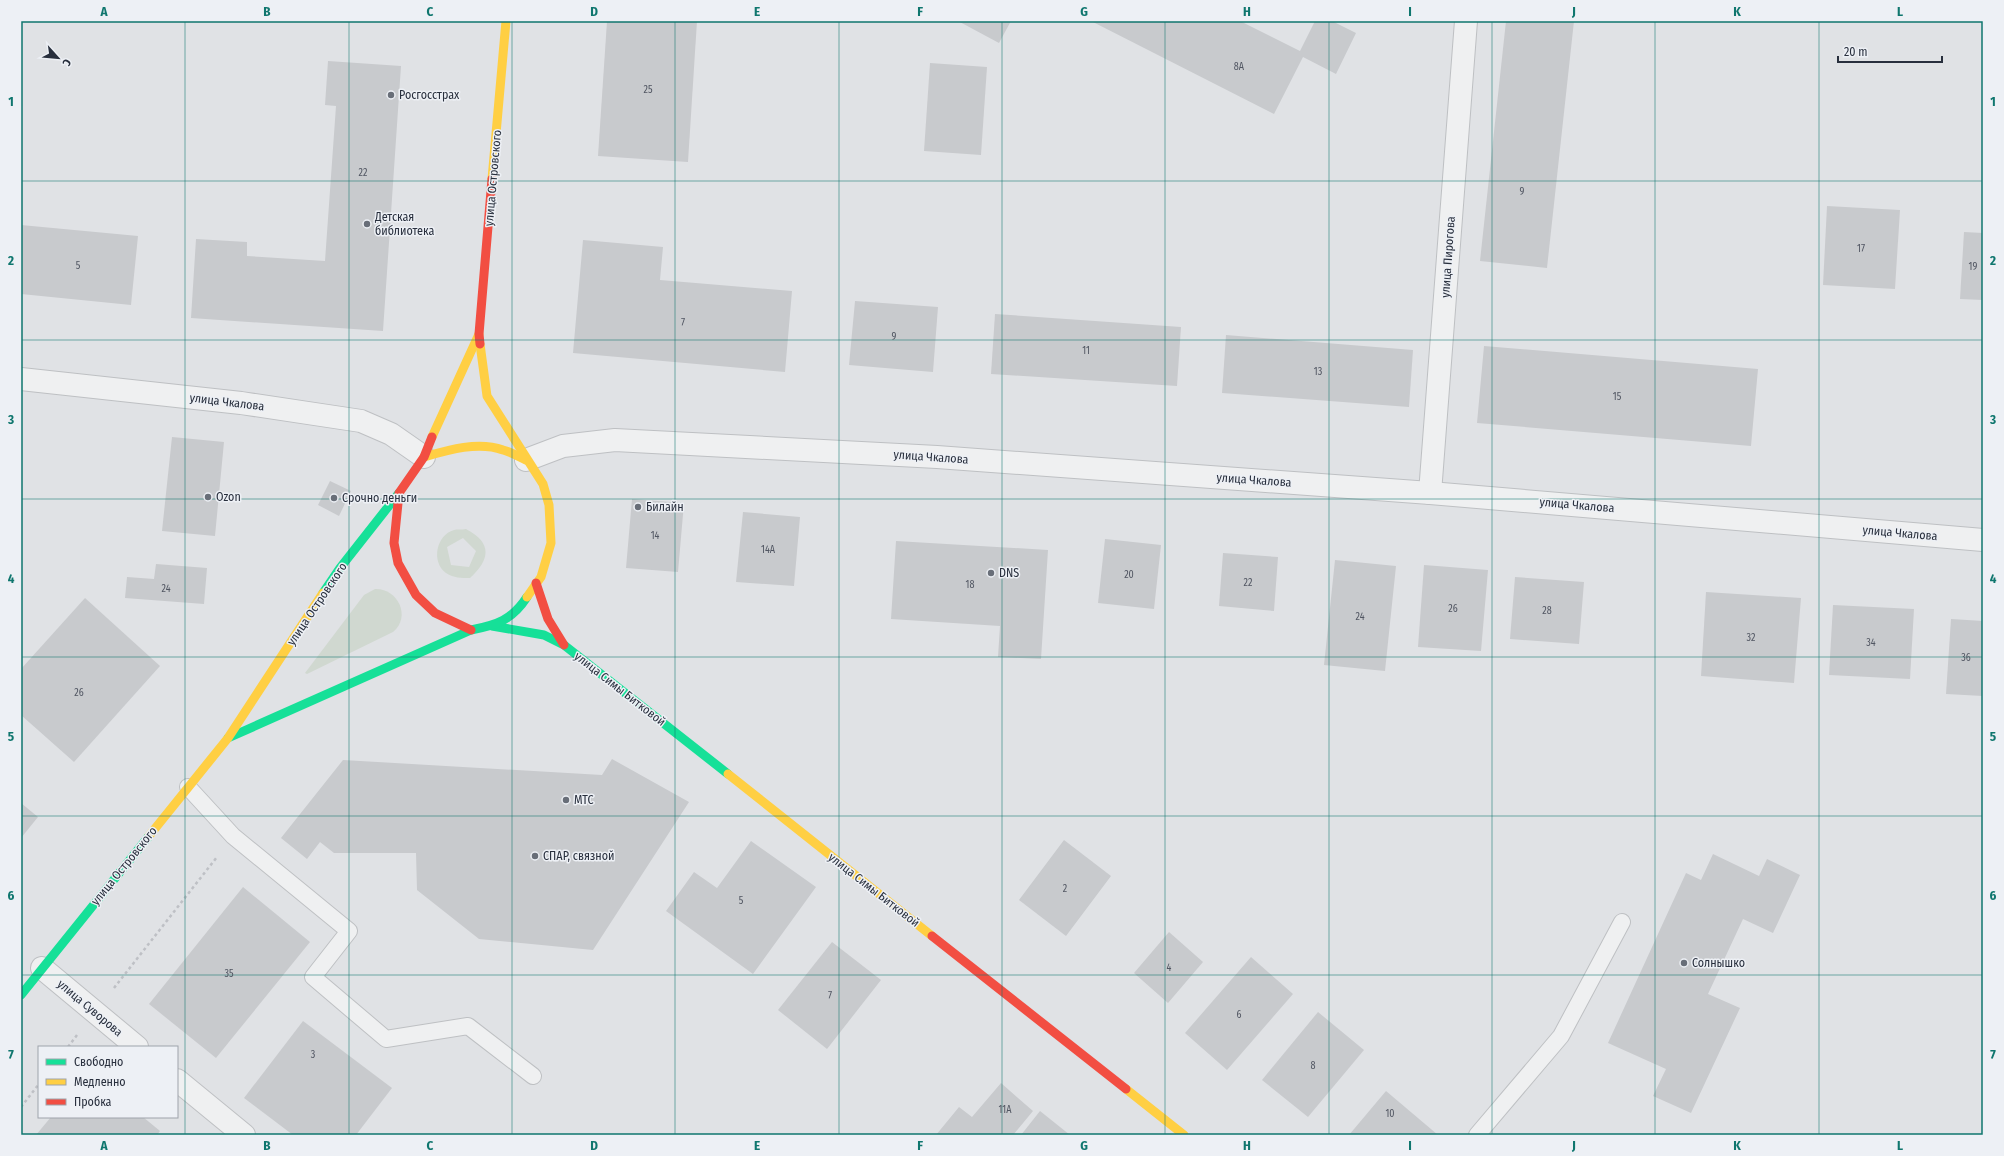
<svg xmlns="http://www.w3.org/2000/svg" width="2004" height="1156" font-family="'Fira Sans Condensed',sans-serif">
	<style>
		.green { fill: #d0d8d0; fill-rule: evenodd }
		.building { fill: #c8cacd }
		.lines { fill: none; stroke-linecap: round; stroke-linejoin: round }
		.lane-casing { stroke: #bec0c3; stroke-width: 18 }
		.street-casing { stroke: #bec0c3; stroke-width: 24 }
		.path { stroke: #bec0c5; stroke-width: 2.5; stroke-dasharray: 3 3; stroke-linecap: butt }
		.lane { stroke: #eff0f1; stroke-width: 16 }
		.street { stroke: #eff0f1; stroke-width: 22 }
		.fast { stroke: #16e098; stroke-width: 9 }
		.slow { stroke: #ffcf43; stroke-width: 9 }
		.jam { stroke: #f24e42; stroke-width: 9 }
		.grid { fill: none; stroke: #0f766e; stroke-width: 1; stroke-opacity: 0.55 }
		.poi-dot { fill: #686e78; stroke: #edf0f5; stroke-width: 1.5 }
		.labels { text-anchor: middle; stroke-width: 3; stroke-linejoin: round; paint-order: stroke }
		.number-label { font-size: 10px; fill: #515662 }
		.poi-label { font-size: 12px; fill: #282f3d; stroke: #edf0f5; text-anchor: start }
		.street-label { font-size: 12px; fill: #282f3d; stroke: #edf0f5 }
		.neatline { fill: none; stroke: #0f766e; stroke-width: 1.5 }
		.grid-label { font-size: 13px; text-anchor: middle; font-weight: bold; fill: #0f766e }
	</style>
	<rect width="100%" height="100%" fill="#e0e2e5"/>
	<g class="green">
		<path d="M466 529C493 543 490 560 470 578 461 578 454 578 446 573 431 562 436 535 454 530 457 529 462 530 466 529ZM463 538 476 551 469 567 451 565 447 547Z"/>
		<path d="M375 589C397 588 412 616 393 632L307 674 305 673 364 595Z"/>
	</g>
	<g class="building">
		<polygon points="607,21 697,21 688,162 598,156"/>
		<polygon points="958,21 1011,21 999,43"/>
		<polygon points="1091,21 1240,21 1300,51 1315,21 1332,21 1356,33 1336,74 1303,57 1274,114"/>
		<polygon points="1506,21 1574,21 1547,268 1480,261"/>
		<polygon points="328,61 401,66 383,331 191,318 196,239 247,242 247,256 325,261 336,106 325,105"/>
		<polygon points="930,63 987,67 981,155 924,151"/>
		<polygon points="1827,206 1900,210 1895,289 1823,285"/>
		<polygon points="21,225 138,236 131,305 21,294"/>
		<polygon points="1964,232 1983,233 1983,300 1960,299"/>
		<polygon points="583,240 663,247 660,280 792,291 785,372 573,353"/>
		<polygon points="855,301 938,307 933,372 849,365"/>
		<polygon points="995,314 1181,327 1177,386 991,374"/>
		<polygon points="1226,335 1413,350 1409,407 1222,393"/>
		<polygon points="1484,346 1758,369 1751,446 1477,423"/>
		<polygon points="172,437 224,442 215,536 162,531"/>
		<polygon points="330,481 351,491 339,516 318,505"/>
		<polygon points="632,499 684,503 678,572 626,568"/>
		<polygon points="743,512 800,517 794,586 736,582"/>
		<polygon points="1105,539 1161,545 1154,609 1098,603"/>
		<polygon points="896,541 1048,550 1041,659 998,657 1000,626 891,619"/>
		<polygon points="1223,553 1278,557 1274,611 1219,606"/>
		<polygon points="1335,560 1396,566 1385,671 1324,665"/>
		<polygon points="156,564 207,568 204,604 125,598 127,577 154,579"/>
		<polygon points="1424,565 1488,570 1481,651 1418,647"/>
		<polygon points="1515,577 1584,582 1579,644 1510,639"/>
		<polygon points="1706,592 1801,598 1794,683 1701,676"/>
		<polygon points="85,598 160,666 74,762 21,715 21,669"/>
		<polygon points="1833,605 1914,609 1910,679 1829,675"/>
		<polygon points="1951,619 1983,621 1983,696 1946,694"/>
		<polygon points="612,759 689,802 593,950 479,939 417,890 416,853 334,853 320,842 307,859 281,838 343,760 602,775"/>
		<polygon points="21,803 38,817 21,838"/>
		<polygon points="1064,840 1111,876 1066,936 1019,900"/>
		<polygon points="751,841 816,887 753,974 666,911 694,872 717,888"/>
		<polygon points="1713,854 1759,876 1767,859 1800,875 1773,933 1743,919 1708,994 1740,1008 1691,1113 1653,1096 1666,1069 1608,1043 1686,873 1701,880"/>
		<polygon points="243,887 310,942 216,1058 149,1004"/>
		<polygon points="1169,932 1203,962 1168,1003 1134,973"/>
		<polygon points="832,942 881,980 827,1049 778,1010"/>
		<polygon points="1251,957 1293,994 1227,1070 1185,1033"/>
		<polygon points="1318,1012 1364,1050 1308,1117 1262,1080"/>
		<polygon points="303,1021 392,1088 356,1135 293,1135 244,1098"/>
		<polygon points="1001,1083 1033,1111 1013,1135 936,1135 959,1107 972,1117"/>
		<polygon points="1386,1091 1438,1135 1349,1135"/>
		<polygon points="1040,1111 1070,1135 1021,1135"/>
		<polygon points="51,1117 143,1117 160,1131 157,1135 36,1135"/>
	</g>
	<g class="lines">
		<defs>
			<g id="lane">
				<polyline points="188,787 233,836 349,931 313,977 386,1039 468,1026 533,1076"/>
				<polyline points="1477,1135 1561,1036 1622,922"/>
			</g>
			<g id="street">
				<polyline points="21,379 241,403 361,421 391,434 424,457"/>
				<polyline points="526,460 563,446 615,440 937,457 1430,493 1983,540"/>
				<polyline points="1430,493 1466,21"/>
				<polyline points="42,968 137,1047"/>
				<polyline points="177,1080 244,1135"/>
			</g>
		</defs>
		<use href="#lane" class="lane-casing"/>
		<use href="#street" class="street-casing"/>
		<g class="path">
			<polyline points="114,988 217,857"/>
			<polyline points="68,1047 77,1035"/>
			<polyline points="21,1107 39,1084"/>
		</g>
		<use href="#lane" class="lane"/>
		<use href="#street" class="street"/>
		<g class="fast">
			<polyline points="323,593 340,568 399,493"/>
			<polyline points="492,626 544,635 564,645 728,774"/>
			<path d="M228 738 471 630C497 625 512 620 527 597"/>
			<polyline points="21,995 149,836"/>
		</g>
		<g class="slow">
			<polyline points="492,179 506,21"/>
			<polyline points="480,344 487,396 543,484 549,505 551,543 541,577 527,597"/>
			<polyline points="432,437 479,334"/>
			<path d="M424 457C448 450 478 441 503 450 511 452 519 457 526 460"/>
			<polyline points="728,774 932,936"/>
			<polyline points="149,836 228,738 323,593"/>
			<polyline points="1126,1089 1184,1135"/>
		</g>
		<g class="jam">
			<polyline points="480,344 479,334 492,179"/>
			<polyline points="432,437 424,457 399,493 394,543 398,563 416,595 435,613 471,630"/>
			<polyline points="536,583 548,619 564,645"/>
			<polyline points="932,936 1126,1089"/>
		</g>
	</g>
	<path class="grid" d="M185 21V1135M349 21V1135M512 21V1135M675 21V1135M839 21V1135M1002 21V1135M1165 21V1135M1329 21V1135M1492 21V1135M1655 21V1135M1819 21V1135M21 181H1983M21 340H1983M21 499H1983M21 657H1983M21 816H1983M21 975H1983"/>
	<g class="poi-dot">
		<circle cx="391" cy="95" r="4"/>
		<circle cx="367" cy="224" r="4"/>
		<circle cx="208" cy="497" r="4"/>
		<circle cx="334" cy="498" r="4"/>
		<circle cx="638" cy="507" r="4"/>
		<circle cx="991" cy="573" r="4"/>
		<circle cx="566" cy="800" r="4"/>
		<circle cx="535" cy="856" r="4"/>
		<circle cx="1684" cy="963" r="4"/>
	</g>
	<g class="labels">
		<g class="number-label">
			<text x="1239" y="70">8А</text>
			<text x="648" y="93">25</text>
			<text x="363" y="176">22</text>
			<text x="1522" y="195">9</text>
			<text x="1861" y="252">17</text>
			<text x="78" y="269">5</text>
			<text x="1973" y="270">19</text>
			<text x="683" y="326">7</text>
			<text x="894" y="340">9</text>
			<text x="1086" y="354">11</text>
			<text x="1318" y="375">13</text>
			<text x="1617" y="400">15</text>
			<text x="655" y="539">14</text>
			<text x="768" y="553">14А</text>
			<text x="1129" y="578">20</text>
			<text x="1248" y="586">22</text>
			<text x="970" y="588">18</text>
			<text x="166" y="592">24</text>
			<text x="1453" y="612">26</text>
			<text x="1547" y="614">28</text>
			<text x="1360" y="620">24</text>
			<text x="1751" y="641">32</text>
			<text x="1871" y="646">34</text>
			<text x="1966" y="661">36</text>
			<text x="79" y="696">26</text>
			<text x="1065" y="892">2</text>
			<text x="741" y="904">5</text>
			<text x="1169" y="971">4</text>
			<text x="229" y="977">35</text>
			<text x="830" y="999">7</text>
			<text x="1239" y="1018">6</text>
			<text x="313" y="1058">3</text>
			<text x="1313" y="1069">8</text>
			<text x="1005" y="1113">11А</text>
			<text x="1390" y="1117">10</text>
		</g>
		<g class="poi-label">
			<text x="399" y="99">Росгосстрах</text>
			<text x="375" y="221">Детская<tspan x="375" dy="14">библиотека</tspan></text>
			<text x="216" y="501">Ozon</text>
			<text x="342" y="502">Срочно деньги</text>
			<text x="646" y="511">Билайн</text>
			<text x="999" y="577">DNS</text>
			<text x="574" y="804">МТС</text>
			<text x="543" y="860">СПАР, связной</text>
			<text x="1692" y="967">Солнышко</text>
		</g>
		<g class="street-label">
			<text transform="translate(493 178) rotate(-85)" y="4">улица Островского</text>
			<text transform="translate(1448 257) rotate(-86)" y="4">улица Пирогова</text>
			<text transform="translate(227 402) rotate(7)" y="4">улица Чкалова</text>
			<text transform="translate(931 457) rotate(4)" y="4">улица Чкалова</text>
			<text transform="translate(1254 480) rotate(4)" y="4">улица Чкалова</text>
			<text transform="translate(1577 505) rotate(5)" y="4">улица Чкалова</text>
			<text transform="translate(1900 533) rotate(5)" y="4">улица Чкалова</text>
			<text transform="translate(317 604) rotate(-56)" y="4">улица Островского</text>
			<text transform="translate(620 689) rotate(38)" y="4">улица Симы Битковой</text>
			<text transform="translate(124 866) rotate(-51)" y="4">улица Островского</text>
			<text transform="translate(874 890) rotate(38)" y="4">улица Симы Битковой</text>
			<text transform="translate(90 1008) rotate(40)" y="4">улица Суворова</text>
		</g>
	</g>
	<rect width="2004" height="1156" fill="none" stroke="#edf0f5" stroke-width="44"/>
	<rect x="38" y="1046" width="140" height="72" fill="#edf0f5" stroke="#9ea3ab"/>
	<rect x="46" y="1059" width="20" height="6" fill="#16e098" stroke="#9ea3ab"/>
	<text x="74" y="1066" font-size="12" fill="#282f3d">Свободно</text>
	<rect x="46" y="1079" width="20" height="6" fill="#ffcf43" stroke="#9ea3ab"/>
	<text x="74" y="1086" font-size="12" fill="#282f3d">Медленно</text>
	<rect x="46" y="1099" width="20" height="6" fill="#f24e42" stroke="#9ea3ab"/>
	<text x="74" y="1106" font-size="12" fill="#282f3d">Пробка</text>
	<g transform="translate(58 58) rotate(117)" stroke="#edf0f5" stroke-width="3" paint-order="stroke">
	<path d="M0-3L7 15L0 10L-7 15Z" fill="#282f3d"/>
	<text y="-6" font-size="11" font-weight="bold" text-anchor="middle" fill="#282f3d">С</text>
	</g>
	<path d="M1838 56v6h104v-6" fill="none" stroke="#282f3d" stroke-width="2"/>
	<text x="1844" y="56" font-size="12" fill="#282f3d" stroke="#edf0f5" stroke-width="3" paint-order="stroke">20 m</text>
	<rect x="22" y="22" width="1960" height="1112" class="neatline"/>
	<g class="grid-label">
		<text x="104" y="16">A</text>
		<text x="267" y="16">B</text>
		<text x="430" y="16">C</text>
		<text x="594" y="16">D</text>
		<text x="757" y="16">E</text>
		<text x="920" y="16">F</text>
		<text x="1084" y="16">G</text>
		<text x="1247" y="16">H</text>
		<text x="1410" y="16">I</text>
		<text x="1574" y="16">J</text>
		<text x="1737" y="16">K</text>
		<text x="1900" y="16">L</text>
		<text x="11" y="106">1</text>
		<text x="1993" y="106">1</text>
		<text x="11" y="265">2</text>
		<text x="1993" y="265">2</text>
		<text x="11" y="424">3</text>
		<text x="1993" y="424">3</text>
		<text x="11" y="583">4</text>
		<text x="1993" y="583">4</text>
		<text x="11" y="741">5</text>
		<text x="1993" y="741">5</text>
		<text x="11" y="900">6</text>
		<text x="1993" y="900">6</text>
		<text x="11" y="1059">7</text>
		<text x="1993" y="1059">7</text>
		<text x="104" y="1150">A</text>
		<text x="267" y="1150">B</text>
		<text x="430" y="1150">C</text>
		<text x="594" y="1150">D</text>
		<text x="757" y="1150">E</text>
		<text x="920" y="1150">F</text>
		<text x="1084" y="1150">G</text>
		<text x="1247" y="1150">H</text>
		<text x="1410" y="1150">I</text>
		<text x="1574" y="1150">J</text>
		<text x="1737" y="1150">K</text>
		<text x="1900" y="1150">L</text>
	</g>
</svg>
